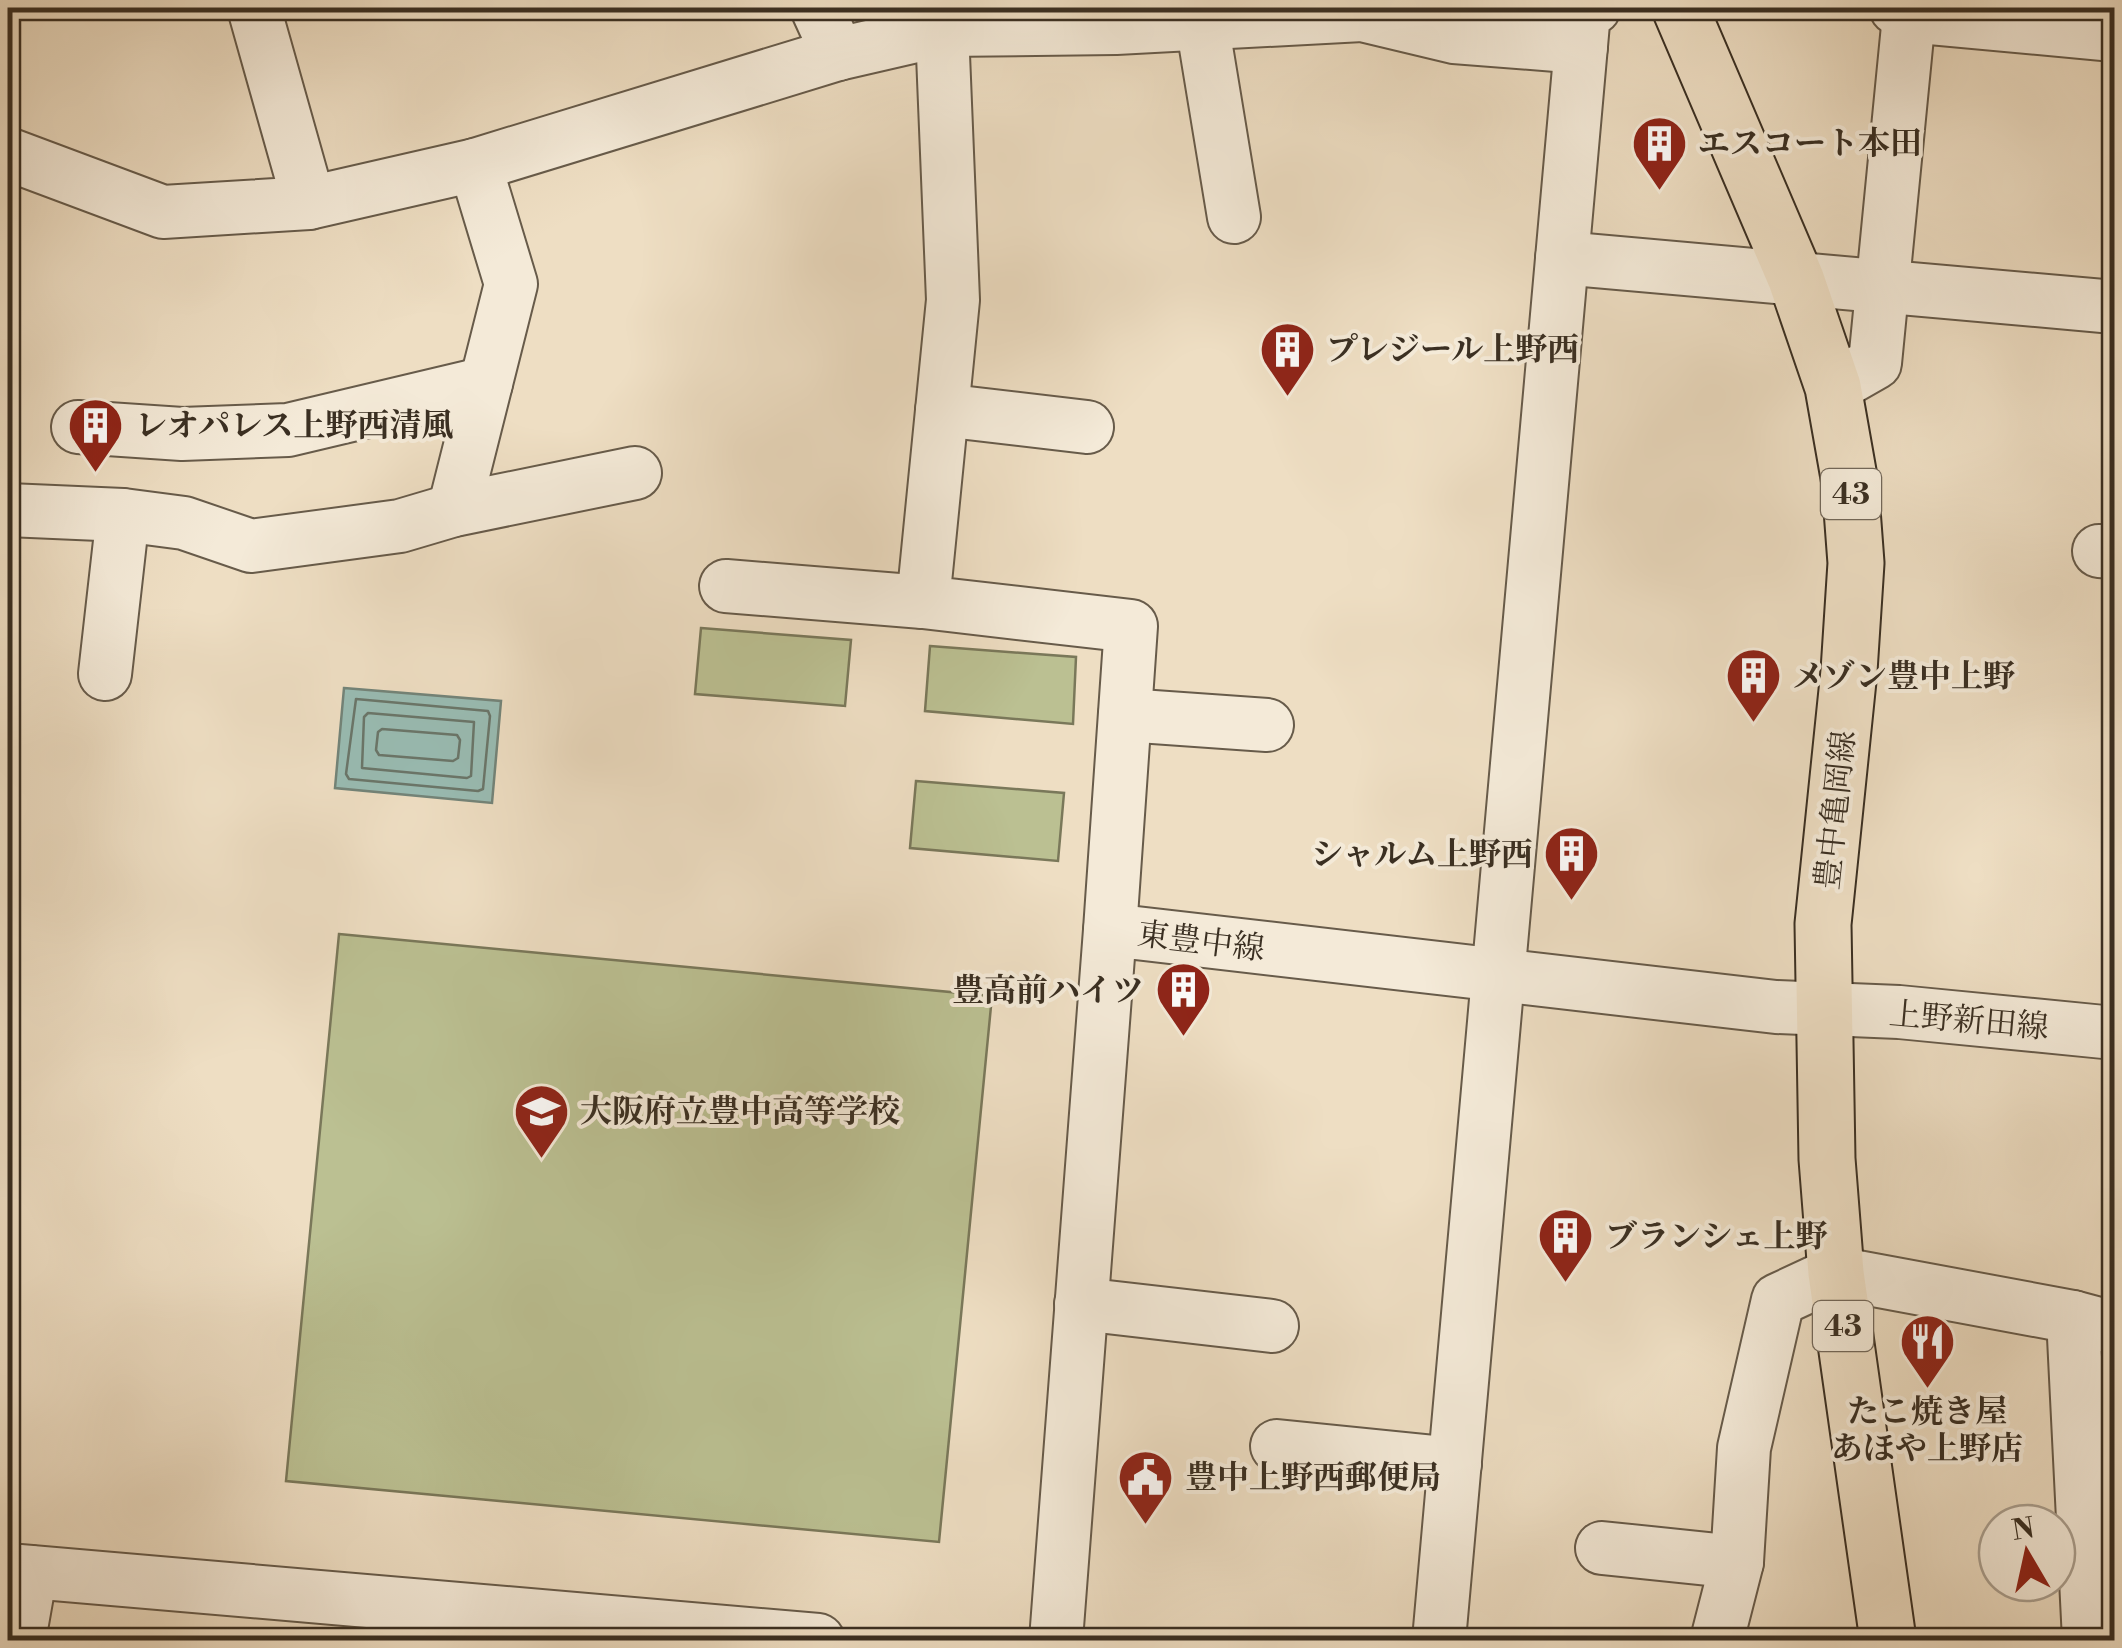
<svg xmlns="http://www.w3.org/2000/svg" width="2122" height="1648" font-family="'Libre Bodoni','Noto Serif JP',serif">
	<style>
		.green { fill: #bbc092; stroke: #7a785a; stroke-width: 2.5 }
		.water { fill: #99bcb3; stroke: #738479; stroke-width: 2.5 }
		.lines { fill: none; stroke-linecap: round; stroke-linejoin: round }
		.shore { stroke: #6a766a; stroke-width: 2.5 }
		.minor-casing { stroke: #675b4a; stroke-width: 56 }
		.major-casing { stroke: #3a2f22; stroke-width: 59 }
		.minor { stroke: #f4ead8; stroke-width: 52 }
		.major { stroke: #eedec3; stroke-width: 55 }
		.labels { text-anchor: middle; stroke-width: 8; stroke-linejoin: round; paint-order: stroke }
		.shield { fill: #f4ead8; stroke: #726759; stroke-width: 2.5 }
		.shield-label { font-size: 30px; font-weight: bold; fill: #3a2f22 }
		.poi-label { font-size: 32px; font-weight: bold; fill: #3a2f22; stroke: #f4ead8; text-anchor: start }
		.street-label { font-size: 32px; fill: #3a2f22; stroke: #f4ead8 }
	</style>
	<rect width="100%" height="100%" fill="#eedec3"/>
	<filter id="stains"><feTurbulence type="fractalNoise" baseFrequency=".002" numOctaves="4"/><feColorMatrix values="0 0 0 0 .2 0 0 0 0 .09 0 0 0 0 .02 0 0 0 .5 -.17"/></filter>
	<radialGradient id="worn" r=".72"><stop offset=".6" stop-color="#630" stop-opacity="0"/><stop offset="1" stop-color="#630" stop-opacity=".3"/></radialGradient>
	<g class="green">
		<polygon points="701,628 851,640 845,706 695,694"/>
		<polygon points="930,646 1076,657 1073,724 925,711"/>
		<polygon points="916,781 1064,793 1058,861 910,848"/>
		<polygon points="339,934 992,996 939,1542 286,1481"/>
	</g>
	<polygon class="water" points="344,688 501,701 492,803 335,788"/>
	<g class="lines">
		<g class="shore">
			<polygon points="356,699 488,711 490,716 483,789 478,791 349,779 346,774"/>
			<polygon points="368,713 474,722 471,776 467,778 362,768 364,717"/>
			<polygon points="382,729 457,735 460,740 458,758 453,761 379,755 376,750 378,732"/>
		</g>
		<defs>
			<g id="minor">
				<polyline points="817,8 838,54"/>
				<polyline points="1896,8 1909,16 2114,35"/>
				<polyline points="1202,23 1234,217"/>
				<polyline points="942,30 953,300 923,602 1131,626 1110,930"/>
				<polyline points="8,154 163,212 309,203 254,8"/>
				<polyline points="309,203 475,165 838,54 942,30 1116,28 1362,15 1454,37 1581,47"/>
				<polyline points="1562,258 2114,307"/>
				<polyline points="1833,387 1875,363 1909,16"/>
				<polyline points="942,410 1087,427"/>
				<polyline points="78,427 182,434 288,430 486,383"/>
				<polyline points="8,510 123,515 184,523 251,546 400,526 454,510 635,473"/>
				<polyline points="454,510 511,284 475,165"/>
				<polyline points="2099,551 2114,552"/>
				<polyline points="726,586 923,602"/>
				<polyline points="105,674 123,515"/>
				<polyline points="1125,715 1267,725"/>
				<polyline points="1081,1304 1272,1326"/>
				<polyline points="2073,1317 2089,1640"/>
				<polyline points="1277,1446 1455,1464"/>
				<polyline points="1602,1548 1737,1562"/>
				<polyline points="8,1570 818,1640"/>
				<polyline points="19,1640 31,1572"/>
				<polyline points="1056,1640 1110,930 1776,1007 1899,1012 2114,1033"/>
				<polyline points="1439,1640 1584,12 1594,8"/>
				<polyline points="1717,1640 1737,1562 1744,1448 1778,1300 1836,1273 2073,1317 2114,1328"/>
			</g>
			<polyline id="major" points="1680,8 1796,279 1833,387 1850,483 1856,563 1849,671 1823,924 1827,1159 1836,1273 1888,1640"/>
		</defs>
		<use href="#minor" class="minor-casing"/>
		<use href="#major" class="major-casing"/>
		<use href="#minor" class="minor"/>
		<use href="#major" class="major"/>
	</g>
	<defs>
		<symbol id="building-pin" viewBox="-11 -11 22 30"><path d="M0 17L-7.5 6A9.5 9.5 0 1 1 7.5 6Z" fill="#8f2418" stroke="#f4ead8"/><path d="M-4-6H4V6H1V3H-1V6H-4ZM-2.5-4.3h1.7v1.8h-1.7ZM.8-4.3h1.7v1.8H.8ZM-2.5-1h1.7V.8h-1.7ZM.8-1h1.7V.8H.8Z" fill="#fff"/></symbol>
		<symbol id="school-pin" viewBox="-11 -11 22 30"><path d="M0 17L-7.5 6A9.5 9.5 0 1 1 7.5 6Z" fill="#8f2418" stroke="#f4ead8"/><path d="M0-5L7-2L0 1L-7-2ZM-4 1L0 2.5L4 1V4Q0 6-4 4Z" fill="#fff"/></symbol>
		<symbol id="restaurant-pin" viewBox="-11 -11 22 30"><path d="M0 17L-7.5 6A9.5 9.5 0 1 1 7.5 6Z" fill="#8f2418" stroke="#f4ead8"/><path d="M-5-6h1v4h1v-4h1v4h1v-4h1v5L-1.5 .5V6h-2V.5L-5-1ZM5-6V6H3V1.5H1.5Q1.5-4 5-6Z" fill="#fff"/></symbol>
		<symbol id="civic-pin" viewBox="-11 -11 22 30"><path d="M0 17L-7.5 6A9.5 9.5 0 1 1 7.5 6Z" fill="#8f2418" stroke="#f4ead8"/><path d="M-.6-6.5H3V-4.5H.6V-3L4-1V1h2V6H-6V1h2V-1L-.6-3ZM-1.2 2.5V6h2.4V2.5Z" fill="#fff"/></symbol>
	</defs>
	<g fill-rule="evenodd">
		<use href="#building-pin" x="1628" y="112" width="63" height="86"/>
		<use href="#building-pin" x="1256" y="318" width="63" height="86"/>
		<use href="#building-pin" x="64" y="394" width="63" height="86"/>
		<use href="#building-pin" x="1722" y="644" width="63" height="86"/>
		<use href="#building-pin" x="1540" y="822" width="63" height="86"/>
		<use href="#building-pin" x="1152" y="958" width="63" height="86"/>
		<use href="#school-pin" x="510" y="1080" width="63" height="86"/>
		<use href="#building-pin" x="1534" y="1204" width="63" height="86"/>
		<use href="#restaurant-pin" x="1896" y="1310" width="63" height="86"/>
		<use href="#civic-pin" x="1114" y="1446" width="63" height="86"/>
	</g>
	<g class="labels">
		<g class="shield">
			<rect x="1821" y="469" width="60" height="50" rx="8"/>
			<rect x="1813" y="1301" width="60" height="50" rx="8"/>
		</g>
		<g class="shield-label">
			<text x="1851" y="504">43</text>
			<text x="1843" y="1336">43</text>
		</g>
		<g class="poi-label">
			<text x="1698" y="154">エスコート本田</text>
			<text x="1326" y="360">プレジール上野西</text>
			<text x="135" y="436">レオパレス上野西清風</text>
			<text x="1792" y="687">メゾン豊中上野</text>
			<text x="1533" y="865" text-anchor="end">シャルム上野西</text>
			<text x="1144" y="1001" text-anchor="end">豊高前ハイツ</text>
			<text x="580" y="1122">大阪府立豊中高等学校</text>
			<text x="1605" y="1247">ブランシェ上野</text>
			<text x="1927" y="1422" text-anchor="middle">たこ焼き屋<tspan x="1927" dy="37">あほや上野店</tspan></text>
			<text x="1185" y="1488">豊中上野西郵便局</text>
		</g>
		<g class="street-label">
			<text transform="translate(1835 810) rotate(-84)" y="11">豊中亀岡線</text>
			<text transform="translate(1201 941) rotate(7)" y="11">東豊中線</text>
			<text transform="translate(1969 1020) rotate(5)" y="11">上野新田線</text>
		</g>
	</g>
	<rect width="2122" height="1648" fill="none" stroke="#eedec3" stroke-width="40"/>
	<rect x="10" y="10" width="2102" height="1628" fill="none" stroke="#3a2f22" stroke-width="5"/>
	<rect x="20" y="20" width="2082" height="1608" fill="none" stroke="#3a2f22" stroke-width="2.5"/>
	<g transform="translate(2027 1553) rotate(351)"><circle r="48" fill="#f4ead8" stroke="#aa9f8f" stroke-width="2.5"/>
	<path d="M0-8L18 38L0 25L-18 38Z" fill="#8f2418"/>
	<text y="-15" font-size="28" font-weight="bold" text-anchor="middle" fill="#3a2f22">N</text>
	</g>
	<rect width="100%" height="100%" filter="url(#stains)"/>
	<rect width="100%" height="100%" fill="url(#worn)"/>
</svg>
